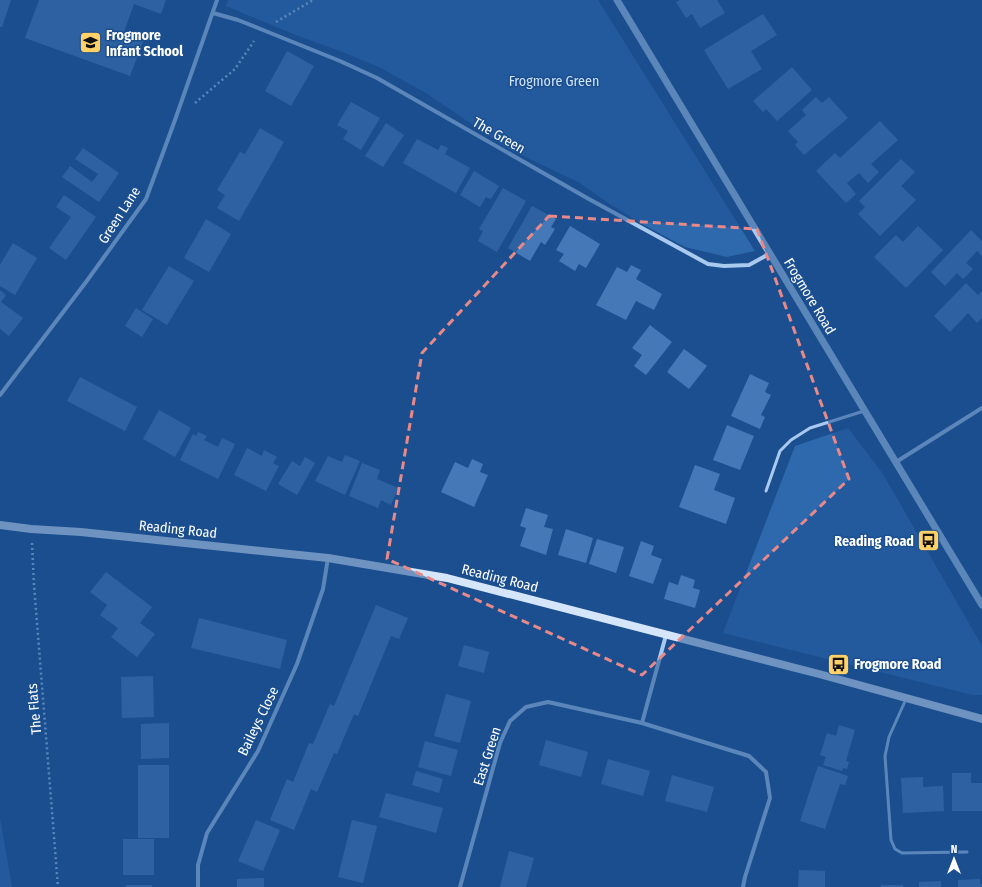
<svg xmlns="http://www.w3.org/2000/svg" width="982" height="887" font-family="'Fira Sans Condensed',sans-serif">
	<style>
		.green { fill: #2e69ad }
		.building { fill: #4478b7 }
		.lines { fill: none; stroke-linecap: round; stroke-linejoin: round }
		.path { stroke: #a9c9ee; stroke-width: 2.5; stroke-dasharray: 2 3; stroke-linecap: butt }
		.service { stroke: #a9c9ee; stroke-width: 3 }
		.minor { stroke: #a9c9ee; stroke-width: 4 }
		.tertiary { stroke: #a9c9ee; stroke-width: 7 }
		.secondary { stroke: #d6e6fa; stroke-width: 8 }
		.marked { fill: none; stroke: #e88989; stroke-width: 3; stroke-dasharray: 8 5; stroke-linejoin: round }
		.labels { text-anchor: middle; stroke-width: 3; stroke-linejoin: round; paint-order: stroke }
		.poi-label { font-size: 14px; font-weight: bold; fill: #fff; stroke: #1b4f8f; text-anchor: start }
		.park-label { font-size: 14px; fill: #cfe3fa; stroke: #1b4f8f }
		.street-label { font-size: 14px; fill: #fff; stroke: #1b4f8f }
	</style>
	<rect width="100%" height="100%" fill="#1b4f8f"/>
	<g class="green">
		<polygon points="228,0 598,0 755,251 727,257 685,247 642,224 607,202 580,183 507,148 426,93 379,67 340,51 293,34 226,6"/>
		<polygon points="848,428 883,474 982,646 982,695 973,695 723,633 795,446"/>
		<polygon points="0,818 12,887 0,887"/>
	</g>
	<g class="building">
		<polygon points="0,0 11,0 2,27 0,27"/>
		<polygon points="39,0 166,0 161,14 134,4 124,32 144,39 130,76 25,38"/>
		<polygon points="680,0 717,0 725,13 700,28 692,14 686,18 676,2"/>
		<polygon points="763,14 777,35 751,51 762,69 728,89 704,50"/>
		<polygon points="287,51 314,66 291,106 265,91"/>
		<polygon points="792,67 812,90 777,121 766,109 763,112 753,101"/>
		<polygon points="816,97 822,103 829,97 848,118 804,155 795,145 798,142 788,131 806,115 802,110"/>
		<polygon points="351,102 380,118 361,150 343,139 348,131 337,125"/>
		<polygon points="880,121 898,140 871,164 879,172 868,183 859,173 847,183 856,194 846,203 816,171 835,153 840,158"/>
		<polygon points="386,123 404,135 383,167 365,156"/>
		<polygon points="260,128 284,142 239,221 217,208 225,195 217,190 240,152 245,154"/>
		<polygon points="417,139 438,150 441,145 448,148 445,154 470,168 456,193 403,163"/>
		<polygon points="83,148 119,173 99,202 62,177 70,166 92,182 98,174 75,159"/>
		<polygon points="901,159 915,172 901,186 916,200 880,236 858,214 865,207 859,201"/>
		<polygon points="474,171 499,186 491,199 486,197 480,207 460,195"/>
		<polygon points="503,188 526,201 497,252 478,241 483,231 479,229"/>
		<polygon points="64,195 96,217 66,260 49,248 71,217 56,207"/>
		<polygon points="532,206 556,219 551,227 555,229 545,245 541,242 530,261 508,248"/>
		<polygon points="206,219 231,234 209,272 184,258"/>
		<polygon points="570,226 600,244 586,268 579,264 575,271 559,261 564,254 556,250"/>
		<polygon points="918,226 943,250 906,288 874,257 896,235 903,242"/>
		<polygon points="971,230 982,241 982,256 977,251 966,263 973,269 963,279 957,273 945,286 931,272"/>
		<polygon points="13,243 37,258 15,295 0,286 0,265"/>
		<polygon points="631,265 641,270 636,279 662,294 654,310 636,301 626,320 596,305 617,267 627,272"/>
		<polygon points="169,266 194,281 167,325 142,310"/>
		<polygon points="966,283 978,295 982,291 982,318 977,323 968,313 950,332 934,316"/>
		<polygon points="0,290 6,295 1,302 23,318 9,336 0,329"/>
		<polygon points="136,308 153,319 142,337 125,326"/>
		<polygon points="650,325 672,342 646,375 634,366 642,355 632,348"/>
		<polygon points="684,349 707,366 689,389 667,372"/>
		<polygon points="750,374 769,383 765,392 771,395 761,415 765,417 760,429 731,416"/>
		<polygon points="80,377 137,407 125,431 67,401"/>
		<polygon points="159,410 191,428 175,457 143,439"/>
		<polygon points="727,425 754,436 740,470 713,460"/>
		<polygon points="198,432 207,436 204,440 218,447 222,438 235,444 218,479 180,460 193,434 196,436"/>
		<polygon points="247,448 262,456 264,450 277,457 273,463 279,466 266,491 234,475"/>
		<polygon points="345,455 360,461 345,495 315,481 328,456 342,462"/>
		<polygon points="305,457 315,463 297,495 278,484 292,461 300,466"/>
		<polygon points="472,459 483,464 480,472 488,475 474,507 441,492 455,462 468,468"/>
		<polygon points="362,463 380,470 377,479 398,488 391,505 381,500 378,508 349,496"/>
		<polygon points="695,465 720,474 714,490 735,498 726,524 679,507"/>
		<polygon points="526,508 548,515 544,527 553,529 546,555 520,546 526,528 520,526"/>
		<polygon points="566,529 593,538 586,563 558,555"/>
		<polygon points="597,539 624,547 616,573 589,564"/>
		<polygon points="641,541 654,546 651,555 662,559 653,584 629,576"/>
		<polygon points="106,572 152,607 140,623 155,634 137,657 111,637 118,628 100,615 107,605 90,592"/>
		<polygon points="681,575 695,580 693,588 700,590 695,608 664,599 669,582 678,585"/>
		<polygon points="376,605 408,618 399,639 391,636 358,716 354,714 337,754 334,753 317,792 311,789 294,830 270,820 287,779 293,782 309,743 313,744 330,704 334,706"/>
		<polygon points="199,618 287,640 280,669 191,648"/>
		<polygon points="464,645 489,652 484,673 458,666"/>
		<polygon points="153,676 154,717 122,718 121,677"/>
		<polygon points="446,694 471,701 460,743 434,736"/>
		<polygon points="169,723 169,758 141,759 141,724"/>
		<polygon points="839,725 855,730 846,761 849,762 847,769 843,768 842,771 823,765 826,757 820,755 827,733 836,736"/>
		<polygon points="546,740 588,752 581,777 539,765"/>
		<polygon points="425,741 458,750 451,776 418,767"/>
		<polygon points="608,759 650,771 643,796 601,784"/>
		<rect x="138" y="765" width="31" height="73"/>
		<polygon points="818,766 848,776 845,785 840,784 825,829 800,821"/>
		<polygon points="416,771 443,779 439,793 412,785"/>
		<polygon points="952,773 971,773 971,783 982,783 982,811 952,811"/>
		<polygon points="672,775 714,787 707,812 665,801"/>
		<polygon points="923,777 923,787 943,786 944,811 903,813 901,778"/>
		<polygon points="386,793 443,808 436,833 379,817"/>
		<polygon points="256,820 280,830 263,871 238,861"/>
		<polygon points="352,820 377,826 363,883 338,877"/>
		<rect x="123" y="839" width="31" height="36"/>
		<polygon points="509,851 534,858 526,887 500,887"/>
		<polygon points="799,870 825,871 825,887 798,887"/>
		<polygon points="264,878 264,887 237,887 237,879"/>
		<polygon points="980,879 980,884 982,884 982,887 958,887 958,880"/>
		<polygon points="941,881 941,887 919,887 919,882"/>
		<rect x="126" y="885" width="26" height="2"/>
		<rect x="881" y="885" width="22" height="2"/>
	</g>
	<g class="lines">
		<g class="path">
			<polyline points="276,22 313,0"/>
			<polyline points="195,103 235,69 254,41"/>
			<polyline points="32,543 34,585 58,887"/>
		</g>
		<g class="service">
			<polyline points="766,491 780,451 791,440 810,428 864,411"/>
			<polyline points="906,699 889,737 885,756 891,840 895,849 902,853 967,852"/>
		</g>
		<g class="minor">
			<polyline points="213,13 238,20 263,30 340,61 377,78 587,198 708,264 724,266 749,265 769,254"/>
			<polyline points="0,395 86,282 146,199 175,120 217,0"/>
			<polyline points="896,462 982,408"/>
			<polyline points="642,723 666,635"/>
			<polyline points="198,887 198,865 207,833 258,751 297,664 323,589 328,558"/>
			<polyline points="460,887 500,743 510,721 526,707 548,702 642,723 749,756 766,772 770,798 745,877 743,887"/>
		</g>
		<path class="tertiary" d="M617 0C737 202 861 403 982 605"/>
		<polyline class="secondary" points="0,525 31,529 81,532 328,558 447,578 819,674 982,719"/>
	</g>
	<path d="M0 0H982V887H0ZM549 216 757 229 849 479 642 675 387 559 422 353Z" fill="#1b4f8f" fill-opacity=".55" fill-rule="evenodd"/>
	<path class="marked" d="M549 216 757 229 849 479 642 675 387 559 422 353Z"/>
	<defs>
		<symbol id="school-square" viewBox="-11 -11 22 22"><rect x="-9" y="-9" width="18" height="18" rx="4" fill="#ffd166" stroke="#1b4f8f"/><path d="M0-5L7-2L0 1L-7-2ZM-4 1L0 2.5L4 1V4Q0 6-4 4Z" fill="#111"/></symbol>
		<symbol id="bus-square" viewBox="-11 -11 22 22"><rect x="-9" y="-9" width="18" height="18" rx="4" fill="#ffd166" stroke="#1b4f8f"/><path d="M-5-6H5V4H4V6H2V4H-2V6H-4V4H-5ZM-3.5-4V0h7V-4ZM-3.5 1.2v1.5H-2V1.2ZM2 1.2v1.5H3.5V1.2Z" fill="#111"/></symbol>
	</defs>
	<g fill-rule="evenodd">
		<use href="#school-square" x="78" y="30" width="25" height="25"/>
		<use href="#bus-square" x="916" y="528" width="25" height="25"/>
		<use href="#bus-square" x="826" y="652" width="25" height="25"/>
	</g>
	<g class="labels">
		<g class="poi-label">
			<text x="106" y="40">Frogmore<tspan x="106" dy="16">Infant School</tspan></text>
			<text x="914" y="546" text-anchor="end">Reading Road</text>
			<text x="854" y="669">Frogmore Road</text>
		</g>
		<g class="park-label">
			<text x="554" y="86">Frogmore Green</text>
		</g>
		<g class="street-label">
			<text transform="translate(499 135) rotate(30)" y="5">The Green</text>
			<text transform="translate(119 215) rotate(-57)" y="5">Green Lane</text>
			<text transform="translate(810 296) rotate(59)" y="5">Frogmore Road</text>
			<text transform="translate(178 529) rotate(6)" y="5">Reading Road</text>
			<text transform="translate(500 578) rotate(14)" y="5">Reading Road</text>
			<text transform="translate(34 709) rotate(-95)" y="5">The Flats</text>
			<text transform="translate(258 721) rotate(-64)" y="5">Baileys Close</text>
			<text transform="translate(487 756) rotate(-72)" y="5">East Green</text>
		</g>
	</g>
	<g transform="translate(954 859)" stroke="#1b4f8f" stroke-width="3" paint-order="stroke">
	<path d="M0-3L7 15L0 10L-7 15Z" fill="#ffffff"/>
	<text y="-6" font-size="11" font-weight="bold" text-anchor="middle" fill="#ffffff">N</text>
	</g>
</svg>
